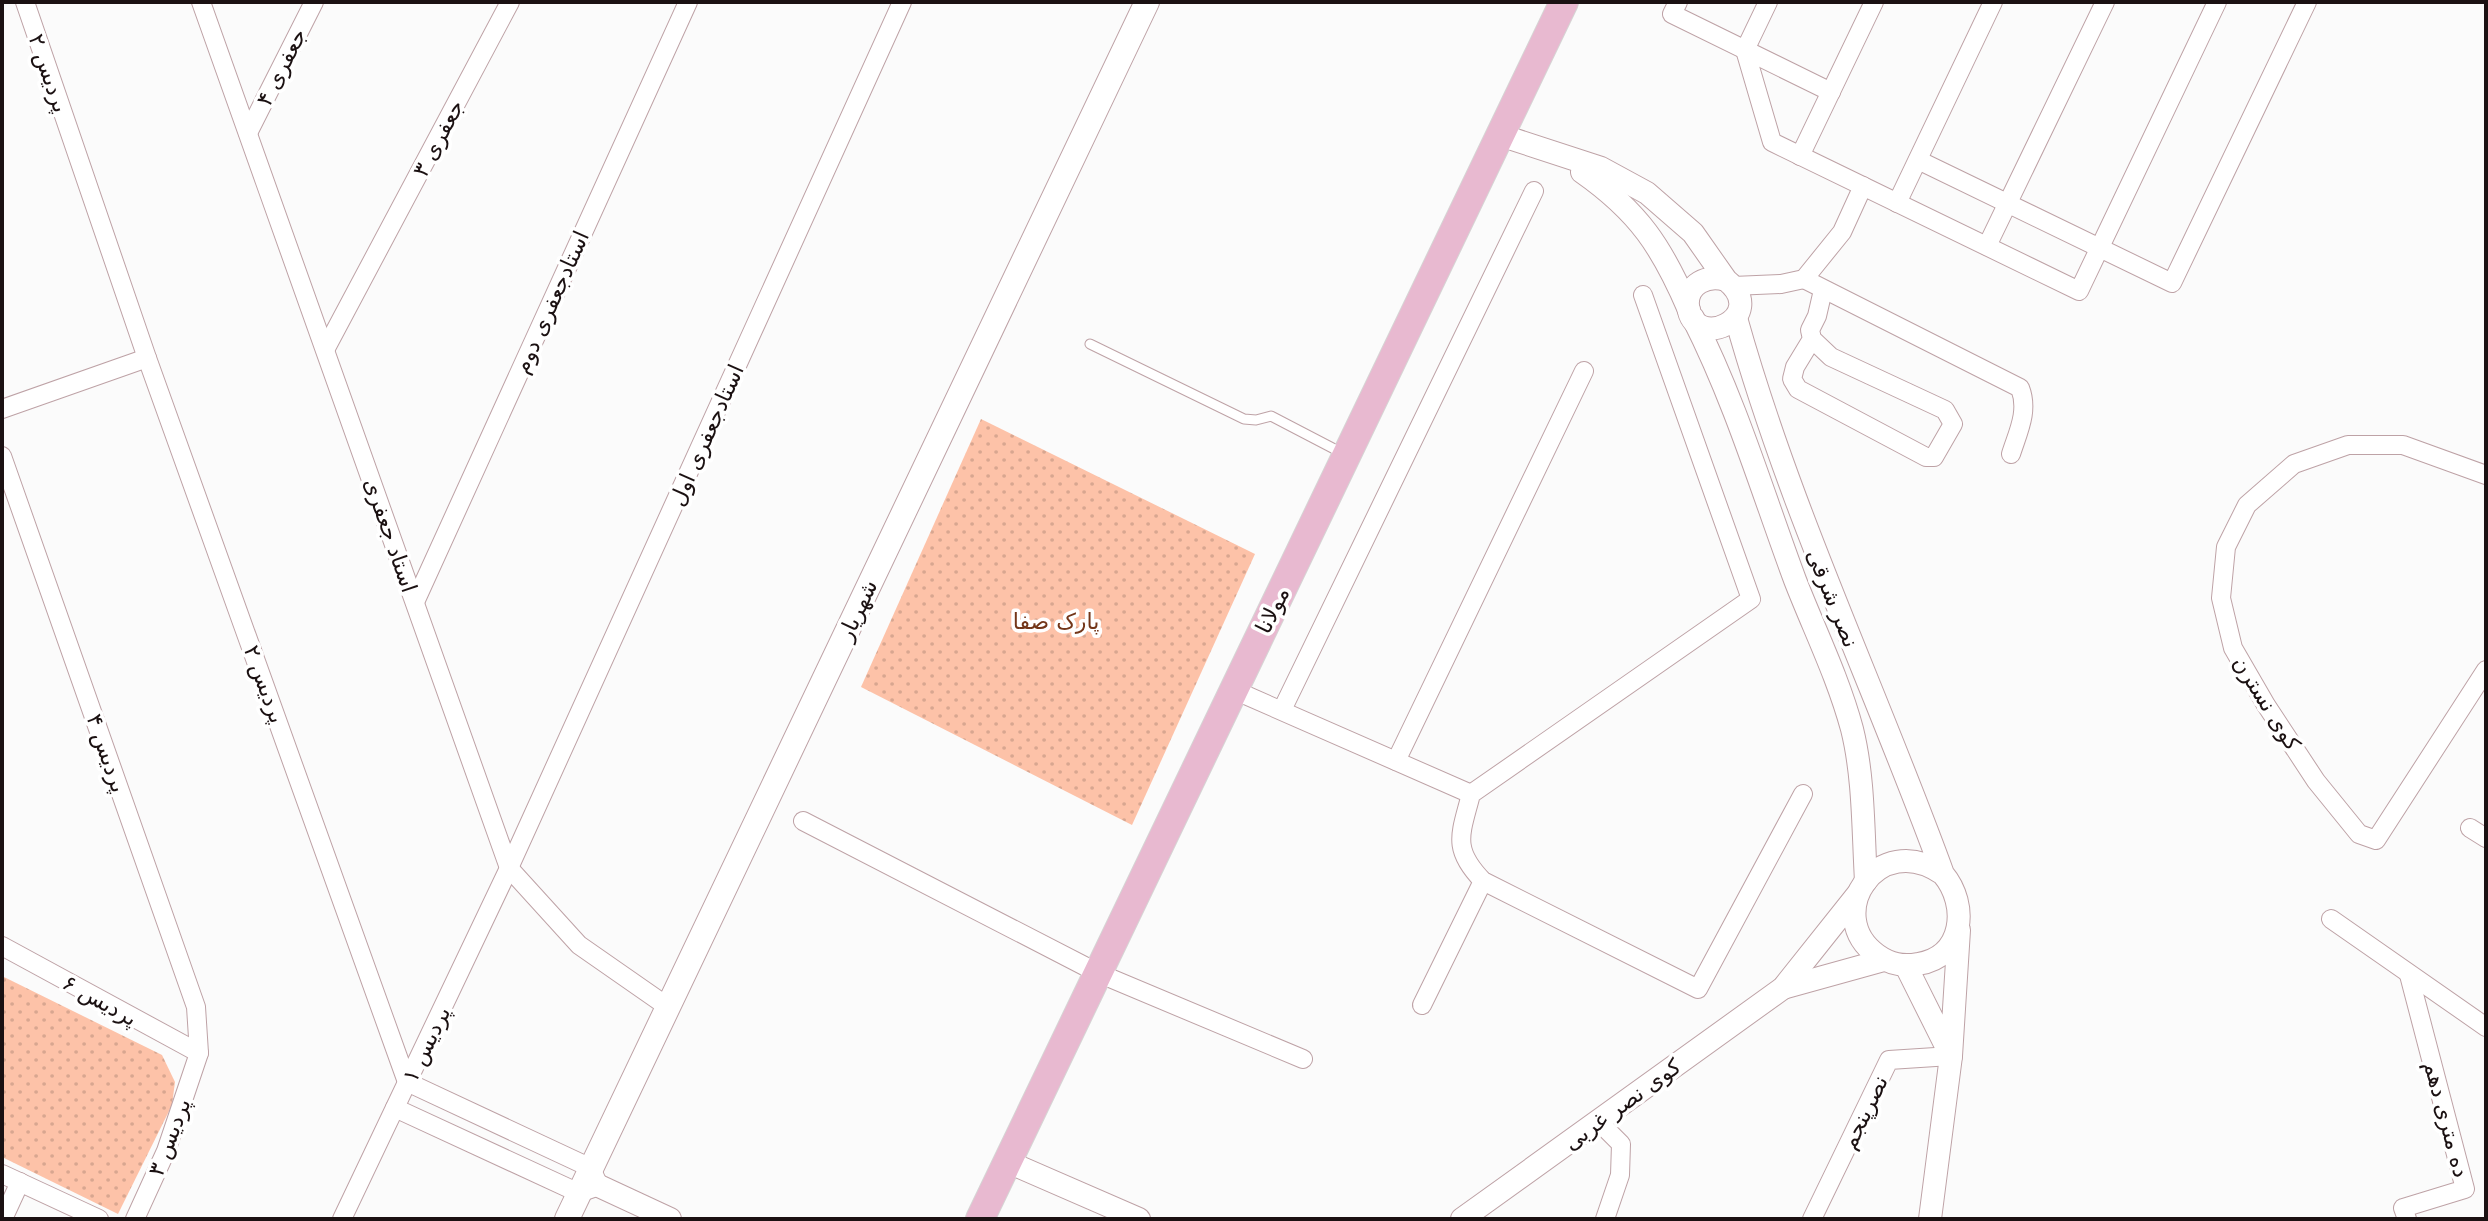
<svg xmlns="http://www.w3.org/2000/svg" width="2488" height="1221" font-family="'DejaVu Sans',Vazirmatn,sans-serif">
	<style>
		.park { fill: url(#park-dots) }
		.lines { fill: none; stroke-linecap: round; stroke-linejoin: round }
		.service-casing { stroke: #bea2a6; stroke-width: 11 }
		.minor-casing { stroke: #bea2a6; stroke-width: 20 }
		.tertiary-casing { stroke: #bea2a6; stroke-width: 24 }
		.secondary-casing { stroke: #bea2a6; stroke-width: 26 }
		.primary-casing { stroke: #d6d4d4; stroke-width: 30 }
		.service { stroke: #fff; stroke-width: 9 }
		.minor { stroke: #fff; stroke-width: 18 }
		.tertiary { stroke: #fff; stroke-width: 22 }
		.secondary { stroke: #fff; stroke-width: 24 }
		.primary { stroke: #e8b9d0; stroke-width: 28 }
		.labels { text-anchor: middle; stroke-width: 7; stroke-linejoin: round; paint-order: stroke }
		.street-label { font-size: 22px; fill: #1b1112; stroke: #fff }
		.park-label { font-size: 22px; fill: #733619; stroke: #fff }
	</style>
	<defs>
		<pattern id="park-dots" width="8" height="8" patternUnits="userSpaceOnUse" patternTransform="scale(2)"><rect width="8" height="8" fill="#fdc2a8"/><path d="M2 2h.1M6 6h.1" fill="none" stroke="#d8a690" stroke-width="1.8" stroke-linecap="round"/></pattern>
	</defs>
	<rect width="100%" height="100%" fill="#fbfbfb"/>
	<g class="park">
		<polygon points="981,419 1255,554 1132,825 861,687"/>
		<polygon points="2,976 162,1055 175,1082 172,1105 118,1214 2,1157"/>
	</g>
	<g class="lines">
		<defs>
			<polyline id="service" points="1090,344 1244,419 1256,420 1271,416 1344,454"/>
			<g id="minor">
				<polyline points="25,2 147,358 407,1082 591,1168 599,1186 579,1193 395,1108"/>
				<polyline points="201,2 509,868 579,945 668,1007"/>
				<polyline points="1678,2 1672,14 1831,92"/>
				<polyline points="1768,2 1745,50 1772,142 2079,291 2217,2"/>
				<polyline points="248,133 314,2"/>
				<polyline points="1800,156 1874,2"/>
				<polyline points="1918,160 2172,283 2307,2"/>
				<polyline points="1897,203 1993,2"/>
				<polyline points="1987,246 2105,2"/>
				<path d="M1804 279 2020 388C2029 411 2018 432 2011 454"/>
				<polyline points="1733,286 1781,284 1804,279 1842,232 1863,186"/>
				<path d="M1643 295 1751 599 1471 794C1461 834 1451 848 1483 881L1698 989 1803 794"/>
				<polyline points="1812,339 1795,367 1792,379 1798,389 1926,457 1934,457 1953,424 1945,410 1831,357 1812,339 1810,330 1817,316 1823,290"/>
				<polyline points="326,348 510,2"/>
				<polyline points="2,409 147,358"/>
				<polyline points="2,456 196,1007 199,1053 166,1151 135,1219"/>
				<polyline points="2486,475 2403,445 2348,445 2294,464 2247,505 2226,547 2221,598 2233,648 2266,705 2316,781 2359,834 2376,840 2486,670"/>
				<polyline points="415,602 688,2"/>
				<polyline points="1234,690 1471,794"/>
				<polyline points="1282,710 1534,191"/>
				<polyline points="1396,761 1584,371"/>
				<polyline points="803,821 1098,973 1303,1059"/>
				<polyline points="2470,828 2486,838"/>
				<polyline points="2331,919 2486,1027"/>
				<polyline points="2,946 199,1053"/>
				<polyline points="1422,1005 1483,881"/>
				<polyline points="1598,1121 1621,1144 1620,1175 1605,1219"/>
				<polyline points="2,1174 99,1219"/>
				<polyline points="3,1219 20,1182"/>
				<polyline points="342,1219 509,868 902,2"/>
				<polyline points="1812,1219 1889,1060 1951,1056"/>
				<polyline points="2407,1219 2403,1208 2465,1189 2409,975"/>
			</g>
			<g id="tertiary">
				<path d="M1500 135 1601 168 1647 193 1693 233 1726 280C1772 317 1693 353 1688 306 1686 284 1708 274 1726 280"/>
				<path d="M1582 172C1639 212 1662 247 1689 310"/>
				<path d="M1693 318C1736 403 1762 491 1795 580 1814 629 1838 677 1852 729 1864 777 1863 831 1866 881"/>
				<path d="M1736 318C1790 511 1875 687 1943 874 1969 905 1964 957 1918 964 1902 967 1890 964 1877 955 1822 916 1877 828 1943 874"/>
				<polyline points="1906,966 1951,1056 1959,930"/>
				<polyline points="1783,988 1884,960"/>
				<polyline points="1008,1162 1139,1219"/>
				<polyline points="599,1186 670,1219"/>
				<polyline points="1462,1219 1783,988 1857,895"/>
				<polyline points="1930,1219 1951,1056"/>
			</g>
			<polyline id="secondary" points="567,1219 1147,2"/>
			<polyline id="primary" points="980,1219 1564,2"/>
		</defs>
		<use href="#service" class="service-casing"/>
		<use href="#minor" class="minor-casing"/>
		<use href="#tertiary" class="tertiary-casing"/>
		<use href="#secondary" class="secondary-casing"/>
		<use href="#primary" class="primary-casing"/>
		<use href="#service" class="service"/>
		<use href="#minor" class="minor"/>
		<use href="#tertiary" class="tertiary"/>
		<use href="#secondary" class="secondary"/>
		<use href="#primary" class="primary"/>
	</g>
	<g class="labels">
		<g class="street-label">
			<text transform="translate(281 67) rotate(-63)" y="8">جعفری ۴</text>
			<text transform="translate(49 73) rotate(71)" y="8">پردیس ۲</text>
			<text transform="translate(438 138) rotate(-62)" y="8">جعفری ۳</text>
			<text transform="translate(551 302) rotate(-66)" y="8">استادجعفری دوم</text>
			<text transform="translate(706 435) rotate(-66)" y="8">استادجعفری اول</text>
			<text transform="translate(391 535) rotate(71)" y="8">استاد جعفری</text>
			<text transform="translate(1833 598) rotate(68)" y="8">نصر شرقی</text>
			<text transform="translate(857 610) rotate(-65)" y="8">شهریار</text>
			<text transform="translate(1272 610) rotate(-64)" y="8">مولانا</text>
			<text transform="translate(265 684) rotate(70)" y="8">پردیس ۲</text>
			<text transform="translate(2267 703) rotate(58)" y="8">کوی نسترن</text>
			<text transform="translate(107 753) rotate(71)" y="8">پردیس ۴</text>
			<text transform="translate(100 1000) rotate(29)" y="8">پردیس ۶</text>
			<text transform="translate(426 1044) rotate(-64)" y="8">پردیس ۱</text>
			<text transform="translate(1622 1104) rotate(-36)" y="8">کوی نصر غربی</text>
			<text transform="translate(1864 1112) rotate(-64)" y="8">نصرپنجم</text>
			<text transform="translate(2447 1119) rotate(75)" y="8">ده متری دهم</text>
			<text transform="translate(169 1137) rotate(-69)" y="8">پردیس ۳</text>
		</g>
		<g class="park-label">
			<text x="1056" y="629">پارک صفا</text>
		</g>
	</g>
	<rect width="2488" height="1221" fill="none" stroke="#1b1112" stroke-width="8"/>
</svg>
